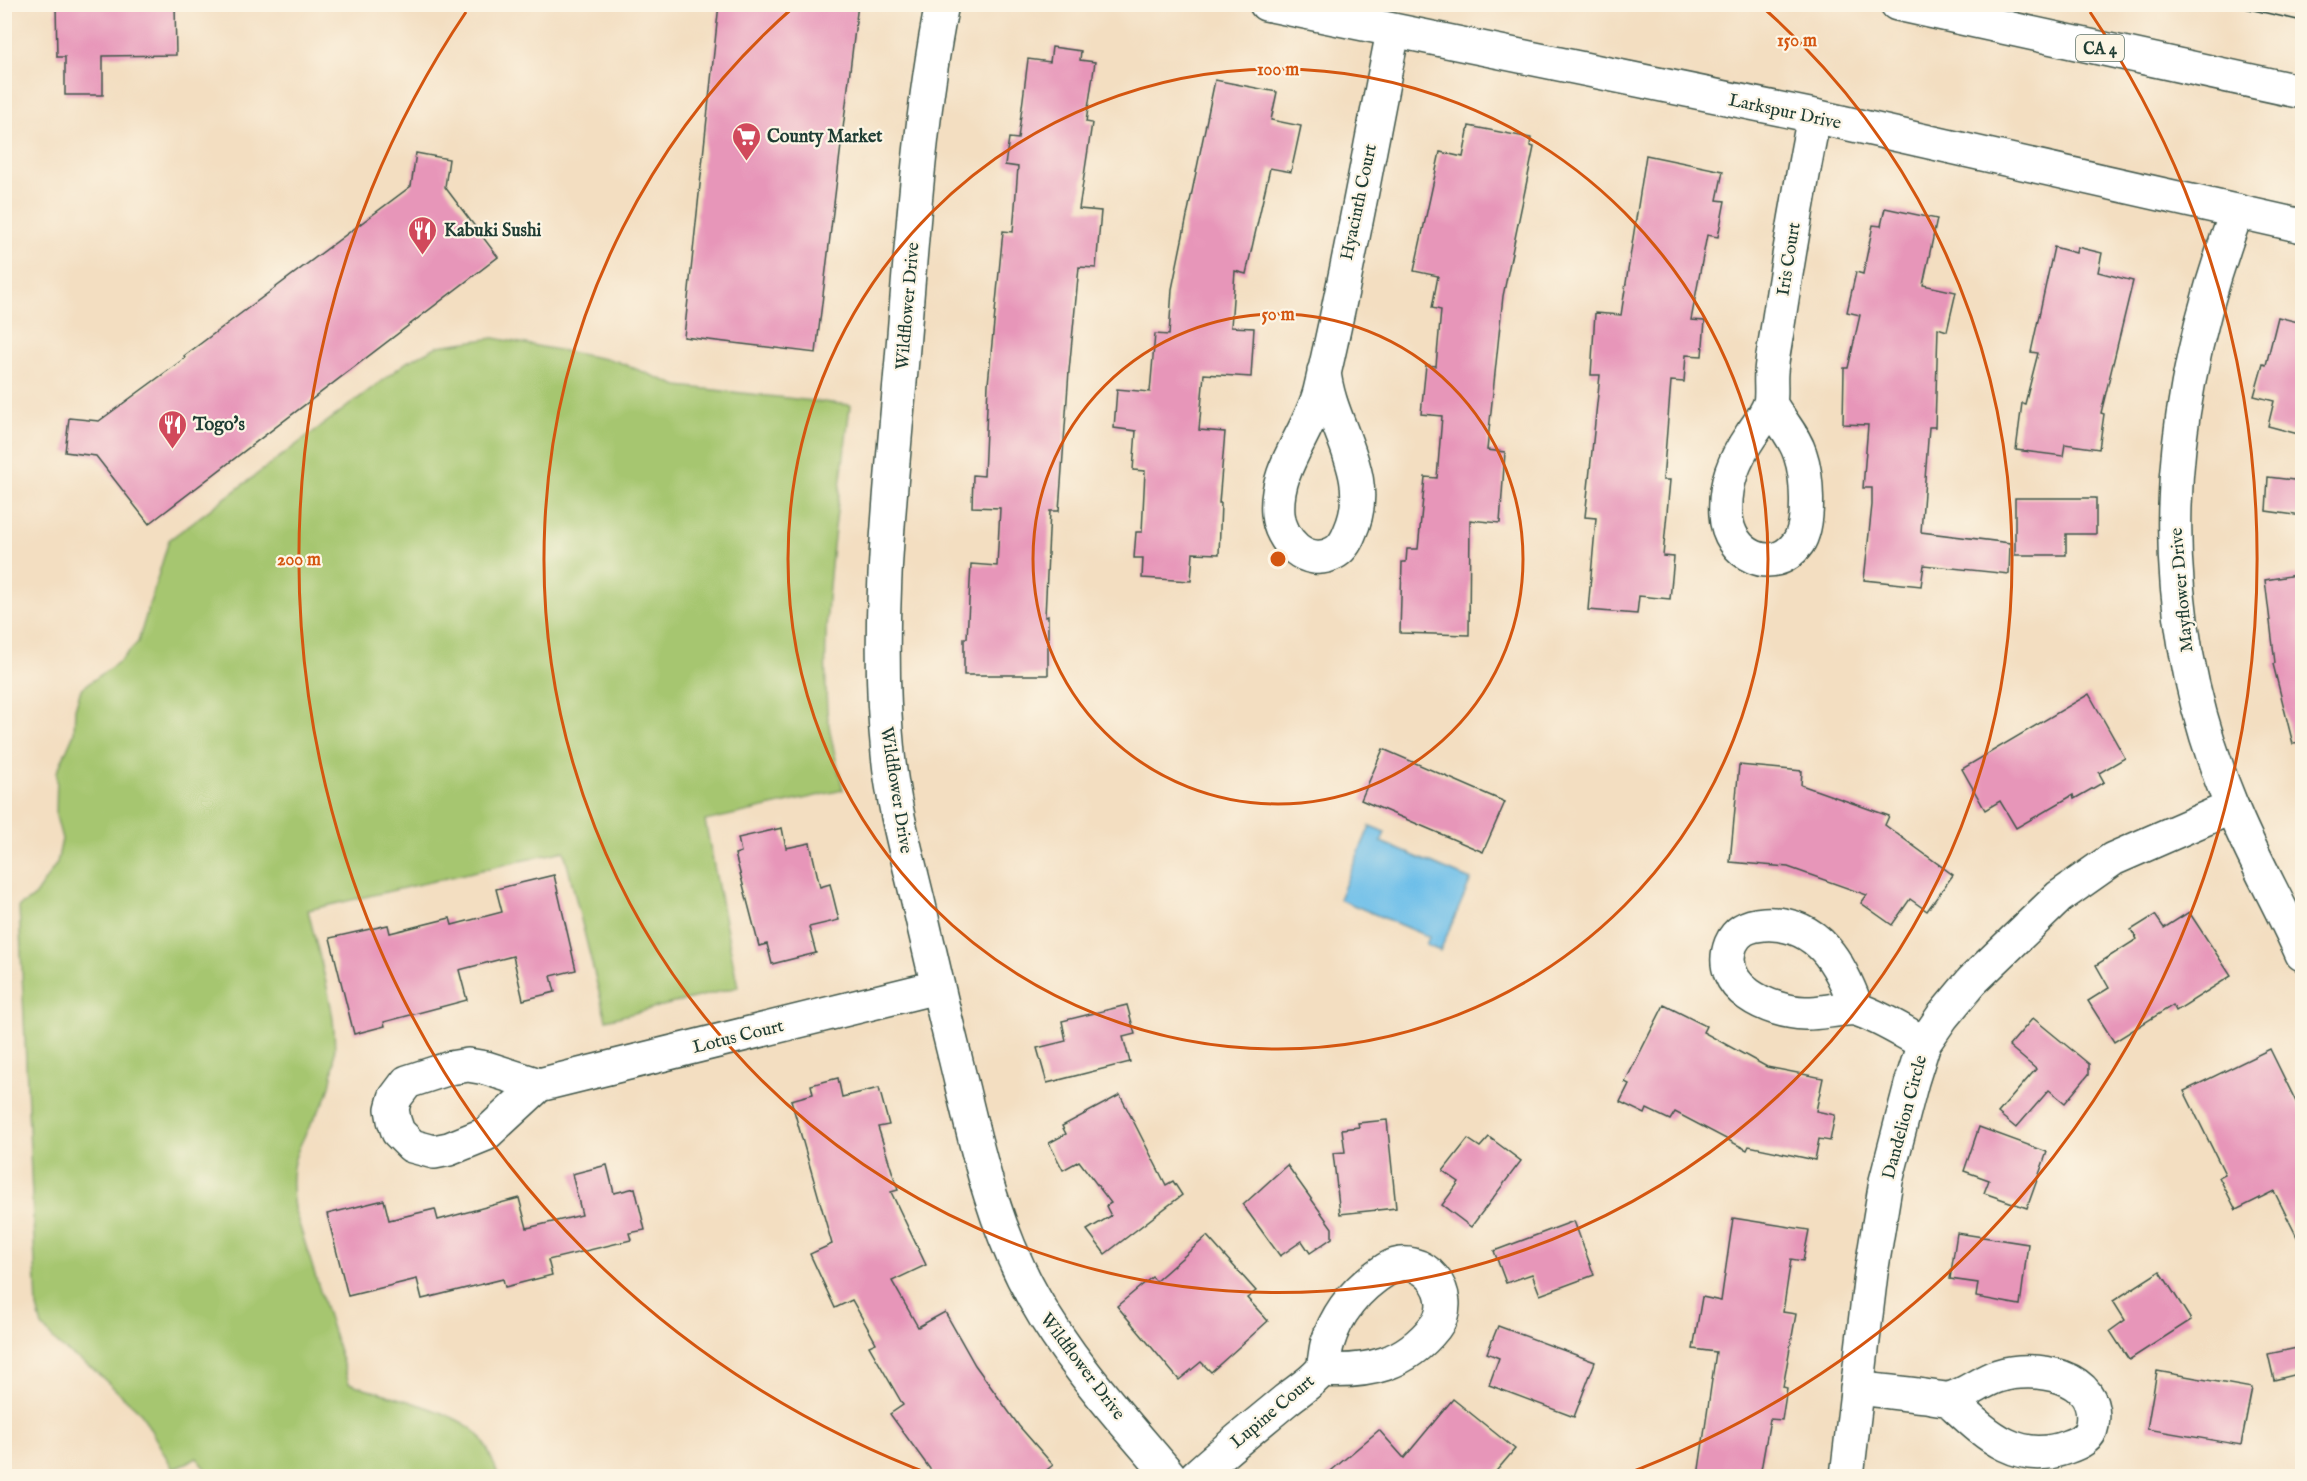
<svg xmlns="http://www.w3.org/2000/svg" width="2307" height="1481" font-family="'IM FELL English',serif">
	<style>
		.green { fill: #a6c66f; stroke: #628252; stroke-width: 1.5 }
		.water { fill: #6ebfe9; stroke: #467e8e; stroke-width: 1.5 }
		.building { fill: #e796b9 }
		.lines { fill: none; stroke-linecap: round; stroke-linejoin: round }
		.street-casing { stroke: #3f5549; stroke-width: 36 }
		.highway-casing { stroke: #3f5549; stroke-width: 36 }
		.street { stroke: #fff; stroke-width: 33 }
		.highway { stroke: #fff; stroke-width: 33 }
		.tram { stroke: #1f3d34; stroke-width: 1.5 }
		.ring { fill: none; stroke: #d45610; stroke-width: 3 }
		.labels { text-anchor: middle; stroke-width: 4.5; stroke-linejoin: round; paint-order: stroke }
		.shield { fill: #fcf5e5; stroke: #617469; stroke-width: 1.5 }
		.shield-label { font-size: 16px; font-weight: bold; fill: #1f3d34 }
		.street-label { font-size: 18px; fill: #1f3d34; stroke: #fcf5e5 }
		.poi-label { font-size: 18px; font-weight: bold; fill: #1f3d34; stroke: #fcf5e5; text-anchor: start }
		.centre { fill: #d45610; stroke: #fcf5e5; stroke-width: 3 }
		.ring-label { font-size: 18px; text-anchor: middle; font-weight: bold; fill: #d45610; stroke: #fcf5e5; stroke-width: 4.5; stroke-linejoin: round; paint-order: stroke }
	</style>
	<rect width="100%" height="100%" fill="#fcf5e5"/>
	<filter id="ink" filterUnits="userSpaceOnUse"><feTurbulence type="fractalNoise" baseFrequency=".0167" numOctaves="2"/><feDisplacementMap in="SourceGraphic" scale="12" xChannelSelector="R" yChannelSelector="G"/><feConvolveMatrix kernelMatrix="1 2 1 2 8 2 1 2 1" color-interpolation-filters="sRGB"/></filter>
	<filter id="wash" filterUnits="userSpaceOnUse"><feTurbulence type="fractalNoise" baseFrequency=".008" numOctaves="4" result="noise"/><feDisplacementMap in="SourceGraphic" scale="24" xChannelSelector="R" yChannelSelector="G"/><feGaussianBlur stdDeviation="1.35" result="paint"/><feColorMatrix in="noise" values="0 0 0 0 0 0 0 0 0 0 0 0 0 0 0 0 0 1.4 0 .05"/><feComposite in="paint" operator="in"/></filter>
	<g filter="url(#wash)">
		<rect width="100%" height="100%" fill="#f3dec1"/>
		<path class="green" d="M494 338 616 361 678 386 850 405C839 505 820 608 827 710 829 736 838 764 843 790L705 821 738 987 606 1020 564 851 308 910C321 970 348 1034 327 1096 324 1104 317 1113 313 1120 294 1154 288 1168 294 1208L349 1383C380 1394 464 1412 481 1438 489 1449 493 1464 499 1476H212L197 1458 173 1469 141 1413 93 1369 59 1346 42 1326 37 1308 19 906 33 898 57 863 62 839 56 816 57 772 74 733 75 709 81 689 120 661 138 642 169 540 407 362 438 346Z"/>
		<polygon class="water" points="1370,826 1385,832 1381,842 1471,880 1440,951 1426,945 1429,937 1339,899"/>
		<g id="blocks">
			<g class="building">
				<polygon points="56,4 175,4 176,55 103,56 103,95 65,95 65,57 57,57"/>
				<polygon points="719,4 858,4 816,353 684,337"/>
				<polygon points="1052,47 1081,51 1080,60 1095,62 1086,122 1092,123 1079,209 1101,211 1096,268 1079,267 1069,371 1059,511 1050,511 1045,617 1048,616 1048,675 964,675 964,638 967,638 971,564 997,566 1000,508 972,507 973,475 984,476 988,384 1003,231 1013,232 1018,167 1005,165 1009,138 1018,139 1028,59 1050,62"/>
				<polygon points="1215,80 1277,92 1271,120 1301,126 1291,172 1270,168 1246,274 1235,271 1231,327 1254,328 1251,377 1204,374 1199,430 1225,432 1219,503 1221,503 1219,554 1193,553 1191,581 1142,578 1143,558 1134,558 1136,532 1142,532 1145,471 1133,470 1136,431 1114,428 1117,389 1150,392 1155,334 1169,335 1172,289"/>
				<polygon points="1469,126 1531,138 1530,146 1534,147 1503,296 1487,450 1505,452 1500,523 1470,520 1469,635 1400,633 1402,562 1406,562 1407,549 1418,549 1425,477 1437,478 1442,416 1421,414 1426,365 1436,366 1441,310 1432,308 1438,276 1414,271 1440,152 1463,157"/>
				<polygon points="416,153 449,159 445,187 498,257 149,524 96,456 65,452 69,418 99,421 185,358 184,356 411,186"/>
				<polygon points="1646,155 1723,171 1717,200 1725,201 1718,237 1707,235 1691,320 1705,321 1702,356 1686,355 1684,382 1671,381 1663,480 1670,480 1663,556 1674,557 1670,599 1639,596 1637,614 1588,610 1596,518 1585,517 1600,375 1591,375 1595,313 1621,315"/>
				<polygon points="1885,208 1937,219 1923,285 1956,292 1947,331 1938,328 1935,427 1929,427 1921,532 2010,543 2009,574 1924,565 1921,586 1864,580 1872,505 1872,488 1863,488 1868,425 1843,424 1844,368 1848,368 1860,315 1847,312 1856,272 1863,274 1873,225 1881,226"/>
				<polygon points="2054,247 2076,253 2077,247 2102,253 2098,272 2133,281 2101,413 2104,414 2099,449 2065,444 2063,456 2016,450 2022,403 2025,404 2038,353 2031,352"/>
				<polygon points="2278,317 2302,323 2302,435 2268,426 2274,401 2254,396 2263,364 2266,365"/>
				<polygon points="2268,477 2302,481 2302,516 2266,511"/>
				<polygon points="2015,498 2096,498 2096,534 2066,534 2066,555 2015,555"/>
				<polygon points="2302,574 2302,743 2293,744 2273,664 2275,663 2265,580"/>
				<polygon points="2089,694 2125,758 2099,773 2104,782 2074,799 2073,795 2016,828 2000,801 1985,810 1962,769"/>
				<polygon points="1383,749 1505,802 1483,852 1361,800"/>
				<polygon points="1739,765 1802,771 1801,785 1889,816 1885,825 1953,875 1927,911 1910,899 1892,925 1861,903 1867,895 1788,867 1730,862"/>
				<polygon points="782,828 786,848 810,843 820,887 830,884 839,920 809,927 816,953 772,964 767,944 759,946 735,854 741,852 738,838"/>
				<polygon points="554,875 576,970 551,976 555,992 523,1000 513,956 459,970 467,1000 384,1022 385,1026 354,1034 330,938 388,925 390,933 450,918 452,925 502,912 496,889"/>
				<polygon points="2189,912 2231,976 2176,1011 2173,1005 2114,1042 2088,1001 2109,988 2096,965 2137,939 2131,930 2155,915 2164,928"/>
				<polygon points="1127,1005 1135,1034 1123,1037 1130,1062 1047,1083 1037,1048 1066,1041 1062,1021"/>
				<polygon points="1664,1005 1706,1026 1703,1032 1767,1067 1823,1078 1816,1111 1835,1115 1830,1141 1819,1139 1815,1160 1749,1146 1747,1150 1675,1112 1670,1120 1647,1109 1645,1114 1620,1102 1629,1084 1625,1082"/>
				<polygon points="2033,1018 2089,1064 2089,1074 2065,1103 2049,1090 2016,1128 1998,1113 2036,1069 2009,1046"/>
				<polygon points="2270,1049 2302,1114 2302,1247 2274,1191 2236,1210 2219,1177 2225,1174 2184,1091"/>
				<polygon points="838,1078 842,1097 879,1088 889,1125 878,1127 898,1190 891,1192 926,1265 892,1281 918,1327 945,1312 975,1365 1019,1426 1053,1465 1039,1476 935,1476 890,1414 903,1405 869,1346 876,1343 852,1300 835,1308 810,1254 832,1244 791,1100 813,1094 811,1085"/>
				<polygon points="1120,1095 1166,1185 1173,1181 1182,1195 1105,1254 1087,1230 1111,1216 1106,1206 1111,1203 1079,1161 1063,1170 1049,1143 1066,1134 1062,1126"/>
				<polygon points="1387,1120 1396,1208 1340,1214 1333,1153 1345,1152 1342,1129 1359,1127 1358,1123"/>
				<polygon points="1979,1127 2047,1152 2027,1208 1984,1193 1989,1180 1964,1171"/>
				<polygon points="1489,1137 1521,1161 1471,1227 1442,1205 1459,1182 1443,1171 1468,1139 1480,1147"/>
				<polygon points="607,1165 614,1193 635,1188 645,1230 629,1233 631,1240 548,1260 552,1275 505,1287 503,1279 422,1299 417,1279 348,1296 327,1214 384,1200 389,1220 435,1209 438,1220 519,1198 527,1228 582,1215 572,1174"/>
				<polygon points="1287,1165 1332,1228 1332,1238 1310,1253 1302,1241 1280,1256 1243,1205"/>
				<polygon points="1733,1218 1809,1230 1803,1261 1791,1259 1783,1312 1796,1314 1783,1387 1787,1388 1782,1420 1770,1419 1760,1476 1698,1476 1716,1352 1693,1349 1702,1297 1721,1301"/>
				<polygon points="1574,1221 1594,1275 1540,1295 1532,1274 1506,1283 1494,1251"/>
				<polygon points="1957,1233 2028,1244 2020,1305 1976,1297 1978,1283 1950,1279"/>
				<polygon points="1207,1236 1256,1291 1247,1298 1268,1321 1211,1372 1201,1362 1179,1380 1117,1306 1152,1277 1156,1281"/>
				<polygon points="2160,1271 2191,1320 2129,1360 2110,1331 2125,1320 2113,1301"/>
				<polygon points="1498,1326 1595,1362 1574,1417 1489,1385 1499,1358 1487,1353"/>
				<polygon points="2302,1347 2302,1373 2274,1380 2268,1354"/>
				<polygon points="2157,1371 2252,1388 2241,1445 2147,1429"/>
				<polygon points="1453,1399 1515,1449 1492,1476 1325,1476 1379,1430 1404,1458"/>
			</g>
		</g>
	</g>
	<g filter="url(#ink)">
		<use href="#blocks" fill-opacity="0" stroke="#3f5549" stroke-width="1.5"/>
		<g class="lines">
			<defs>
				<g id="street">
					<path d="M942 4C919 121 912 241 902 359 891 487 875 625 888 754 893 805 907 855 919 905 930 953 941 1001 953 1049 974 1134 990 1221 1034 1298 1070 1363 1123 1420 1170 1476"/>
					<polyline points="1266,4 1814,116 2302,226"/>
					<path d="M2237 211C2162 413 2148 604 2232 807 2252 857 2280 904 2302 954"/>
					<path d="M1324 371C1329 427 1376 474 1350 532 1347 540 1342 549 1334 553 1306 568 1280 540 1278 514 1274 468 1309 434 1320 391 1348 274 1369 151 1393 32"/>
					<path d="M1770 403C1779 420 1794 435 1800 454 1807 474 1811 524 1798 543 1773 578 1728 554 1726 515 1724 484 1734 460 1751 435 1758 425 1766 415 1770 403 1772 394 1770 382 1771 372 1772 358 1775 345 1777 331 1788 259 1800 188 1814 116"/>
					<path d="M1857 1009C1841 965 1819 921 1764 924 1749 925 1737 930 1731 944 1714 988 1770 1012 1805 1013 1819 1014 1848 1006 1859 1010 1882 1018 1903 1032 1924 1043"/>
					<polyline points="539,1085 486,1068 468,1065 450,1068 407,1082 395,1098 392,1109 394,1120 398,1132 412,1146 434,1152 449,1149 486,1134 539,1085 937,987"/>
					<path d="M1857 1388C1880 1391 1902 1393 1925 1396 1932 1397 1941 1399 1948 1399 1965 1396 1981 1381 1998 1376 2033 1365 2101 1374 2092 1425 2090 1438 2079 1443 2067 1447 2015 1467 1982 1430 1948 1399"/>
					<path d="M1196 1476C1225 1450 1256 1425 1286 1400 1297 1391 1312 1382 1321 1371 1325 1365 1325 1352 1327 1345 1337 1311 1358 1287 1387 1269 1421 1248 1460 1295 1435 1327 1405 1365 1368 1373 1322 1370"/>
					<polyline points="1847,1476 1871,1273 1886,1181 1912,1081 1924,1043 1942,1017 1972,981 2059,897 2113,859 2232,807"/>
				</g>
				<polyline id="highway" points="1897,4 2302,92"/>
			</defs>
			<use href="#street" class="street-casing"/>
			<use href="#highway" class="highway-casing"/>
			<use href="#street" class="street"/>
			<use href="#highway" class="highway"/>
			<polyline class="tram" points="2227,4 2302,21"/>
		</g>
	</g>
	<g class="ring">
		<circle cx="1278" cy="559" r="245"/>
		<circle cx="1278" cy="559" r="490"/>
		<path d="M1760 5A734 734 0 1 1 796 5"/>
		<path d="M935 1476A979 979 0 0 1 466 12M2090 12A979 979 0 0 1 1621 1476"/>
	</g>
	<defs>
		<symbol id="supermarket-pin" viewBox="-11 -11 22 30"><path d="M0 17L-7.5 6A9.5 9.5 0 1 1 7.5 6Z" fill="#d1495b" stroke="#fcf5e5"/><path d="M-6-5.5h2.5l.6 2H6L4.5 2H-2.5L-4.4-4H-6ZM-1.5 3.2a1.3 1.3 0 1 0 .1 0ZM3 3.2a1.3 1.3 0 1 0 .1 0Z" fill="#fff"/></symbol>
		<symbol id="restaurant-pin" viewBox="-11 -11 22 30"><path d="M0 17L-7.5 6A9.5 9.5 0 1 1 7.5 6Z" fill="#d1495b" stroke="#fcf5e5"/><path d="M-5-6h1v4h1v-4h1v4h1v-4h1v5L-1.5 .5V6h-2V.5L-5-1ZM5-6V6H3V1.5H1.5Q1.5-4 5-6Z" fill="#fff"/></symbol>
	</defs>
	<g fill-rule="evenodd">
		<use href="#supermarket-pin" x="730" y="120" width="33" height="45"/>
		<use href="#restaurant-pin" x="406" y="214" width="33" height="45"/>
		<use href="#restaurant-pin" x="156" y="408" width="33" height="45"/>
	</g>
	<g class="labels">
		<rect class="shield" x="2076" y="35" width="48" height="26" rx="4.5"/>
		<g class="shield-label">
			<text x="2100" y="54">CA 4</text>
		</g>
		<g class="street-label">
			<text transform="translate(1785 111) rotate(12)" y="6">Larkspur Drive</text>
			<text transform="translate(1358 202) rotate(-78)" y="6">Hyacinth Court</text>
			<text transform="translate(1788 259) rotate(-81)" y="6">Iris Court</text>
			<text transform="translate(907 306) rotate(-85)" y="6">Wildflower Drive</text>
			<text transform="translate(2181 590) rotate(-95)" y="6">Mayflower Drive</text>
			<text transform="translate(897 790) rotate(81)" y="6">Wildflower Drive</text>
			<text transform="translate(738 1036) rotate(-14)" y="6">Lotus Court</text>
			<text transform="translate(1904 1117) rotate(-75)" y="6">Dandelion Circle</text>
			<text transform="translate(1083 1366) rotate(53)" y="6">Wildflower Drive</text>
			<text transform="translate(1272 1411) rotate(-40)" y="6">Lupine Court</text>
		</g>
		<g class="poi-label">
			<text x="767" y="142">County Market</text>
			<text x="444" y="236">Kabuki Sushi</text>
			<text x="193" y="430">Togo's</text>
		</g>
	</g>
	<circle cx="1278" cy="559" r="9" class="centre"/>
	<g class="ring-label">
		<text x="1797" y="46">150 m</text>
		<text x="1278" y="75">100 m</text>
		<text x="1278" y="320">50 m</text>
		<text x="299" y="565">200 m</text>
	</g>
	<rect width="2307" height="1481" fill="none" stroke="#fcf5e5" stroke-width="24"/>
</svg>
